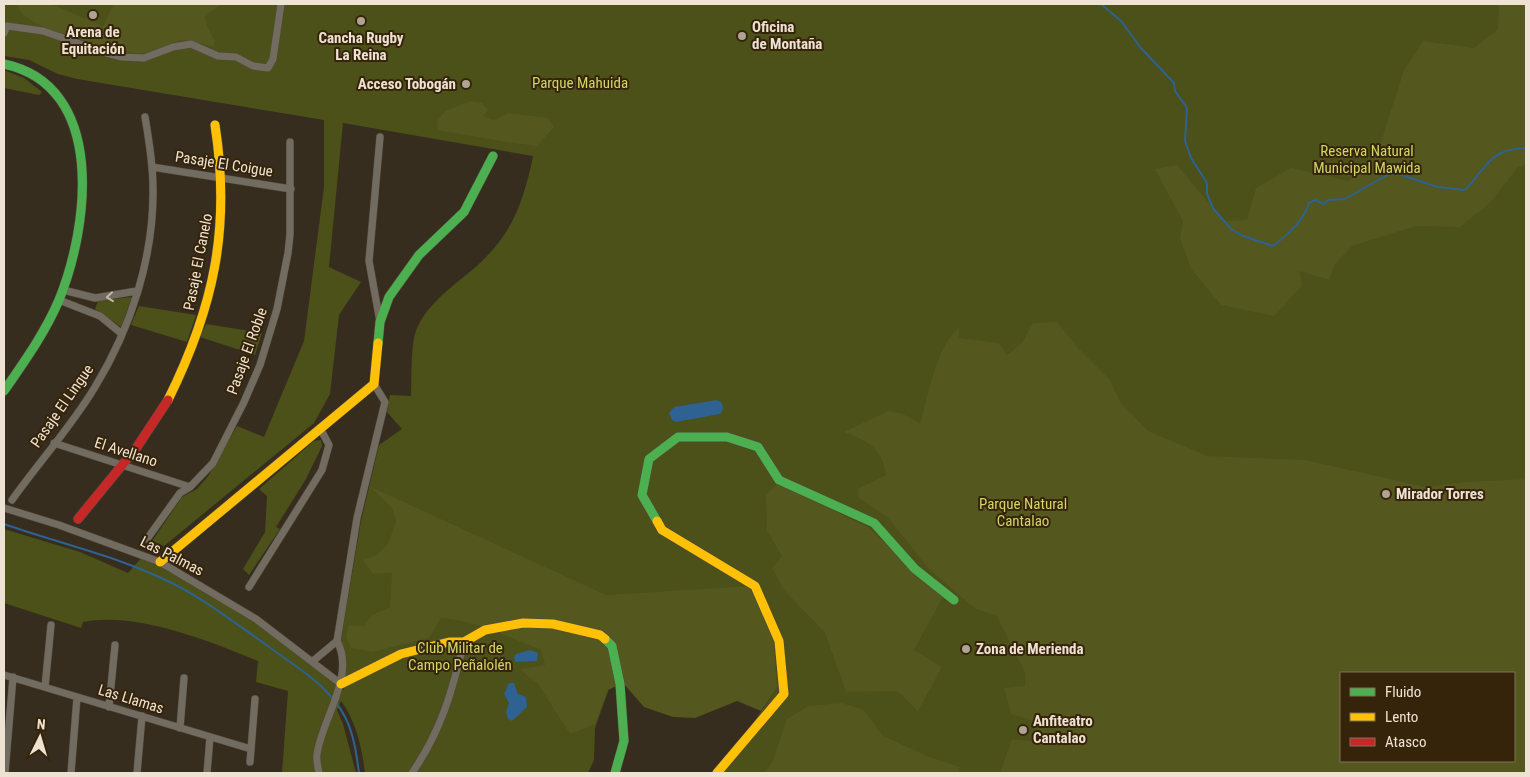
<svg xmlns="http://www.w3.org/2000/svg" width="1530" height="777" font-family="'Roboto Condensed',sans-serif">
	<style>
		.green { fill: #4c5019; fill-rule: evenodd }
		.forest { fill: #54571e; fill-rule: evenodd }
		.water { fill: #2d6292 }
		.lines { fill: none; stroke-linecap: round; stroke-linejoin: round }
		.stream { stroke: #2d6292; stroke-width: 2 }
		.street-casing { stroke: #534a3f; stroke-width: 8 }
		.fast-casing { stroke: #534a3f; stroke-width: 10 }
		.slow-casing { stroke: #534a3f; stroke-width: 10 }
		.jam-casing { stroke: #534a3f; stroke-width: 10 }
		.street { stroke: #726b60; stroke-width: 7 }
		.fast { stroke: #4caf50; stroke-width: 9 }
		.slow { stroke: #ffc107; stroke-width: 9 }
		.jam { stroke: #c62828; stroke-width: 9 }
		.oneway { stroke: #c3b8ab }
		.poi-dot { fill: #aea394; stroke: #36240a; stroke-width: 2 }
		.labels { text-anchor: middle; stroke-width: 4; stroke-linejoin: round; paint-order: stroke }
		.poi-label { font-size: 15px; font-weight: bold; fill: #eee2d3; stroke: #36240a; text-anchor: start }
		.park-label { font-size: 15px; fill: #cfd867; stroke: #36240a }
		.street-label { font-size: 15px; fill: #eee2d3; stroke: #36240a }
	</style>
	<rect width="100%" height="100%" fill="#362d1e"/>
	<path class="green" d="M 5,4 L 1526,4 L 1526,773 L 719,773 L 777,688 L 611,683 L 595,728 L 594,760 L 588,773 L 365,773 C 362,748 356,721 341,701 L 337,710 L 343,724 L 356,773 L 282,773 L 288,691 L 256,682 L 258,661 C 210,641 135,611 83,622 L 81,628 L 4,603 L 4,529 L 80,552 L 128,573 L 143,556 L 216,596 L 309,659 L 344,690 L 341,639 L 361,521 L 379,445 L 402,429 L 387,412 L 390,395 L 411,396 C 412,377 410,345 417,328 C 432,296 463,281 486,257 C 515,228 525,195 533,156 L 343,123 L 329,267 L 361,282 L 339,315 L 330,394 L 314,423 L 164,546 L 152,541 L 182,497 L 197,489 L 209,475 L 237,426 L 264,437 L 304,341 L 324,187 L 324,120 L 77,79 L 58,74 L 29,60 L 4,56 ZM 1341,673 L 1514,673 L 1514,761 L 1341,761 Z
		M 4,70 L 24,78 L 42,92 L 39,95 L 4,88 Z
		M 132,297 L 121,327 L 95,309 L 98,301 Z
		M 139,306 L 196,315 L 187,342 L 131,325 Z
		M 206,324 L 262,333 L 255,355 L 200,337 Z
		M 321,440 L 322,446 L 306,479 L 276,527 L 280,529 L 249,575 L 243,569 L 265,532 L 267,496 L 259,489 L 314,441 Z"/>
	<path class="forest" d="M 17,4 L 51,4 L 103,26 L 114,4 L 221,4 L 205,17 L 207,26 L 215,41 L 213,47 C 203,44 189,39 179,41 C 168,44 157,52 146,53 C 122,56 20,29 17,4 Z
		M 1499,4 L 1526,4 L 1526,165 L 1518,167 L 1489,204 L 1460,227 L 1416,226 L 1352,246 L 1335,264 L 1329,280 L 1300,271 L 1302,286 L 1274,316 L 1221,305 L 1191,269 L 1180,238 L 1183,221 L 1155,169 L 1177,165 L 1224,221 L 1247,220 L 1256,188 L 1291,168 L 1349,181 L 1377,154 L 1404,70 L 1423,41 L 1474,48 L 1498,29 Z
		M 471,101 L 482,103 L 488,110 L 483,116 L 494,120 L 508,113 L 548,118 L 554,127 L 537,146 L 506,142 L 438,130 L 437,121 L 445,111 Z
		M 1057,322 L 1078,348 L 1110,380 L 1121,403 L 1148,431 L 1208,456 L 1305,460 L 1426,487 L 1465,482 L 1526,479 L 1526,773 L 1000,773 L 1012,739 L 1035,742 L 1034,721 L 1011,714 L 1004,688 L 1025,686 L 1025,672 L 997,616 L 974,608 L 929,569 L 888,518 L 859,498 L 858,489 L 886,475 C 882,448 868,441 844,432 L 888,411 L 903,414 L 920,423 C 929,394 936,347 959,327 L 959,338 L 999,343 L 1007,355 L 1022,343 L 1033,323 ZM 1514,673 L 1514,761 L 1341,761 L 1341,673 Z
		M 778,483 L 869,528 L 943,597 L 914,650 L 942,667 L 918,711 L 897,691 L 846,692 L 825,633 L 783,589 L 772,568 L 782,556 L 767,531 L 766,495 Z
		M 369,486 L 606,595 L 751,586 L 774,643 L 777,688 L 761,711 L 737,701 L 695,718 L 673,717 L 644,707 L 623,683 L 608,690 L 595,724 L 570,734 L 538,684 L 519,669 L 545,665 L 541,650 C 508,637 477,621 441,618 L 429,638 L 372,652 L 351,648 L 346,636 L 349,625 L 364,626 L 372,615 L 390,607 L 392,573 L 373,574 L 363,560 L 377,555 L 388,544 L 396,521 L 392,508 Z
		M 842,703 L 864,710 L 883,736 L 927,756 L 960,767 L 959,773 L 765,773 L 773,761 L 787,719 L 808,706 Z"/>
	<path class="water" d="M 717,400 L 722,403 L 723,409 L 720,414 L 676,422 L 672,420 L 669,413 L 674,407 Z
		M 530,650 L 538,653 L 537,661 L 515,662 L 514,657 L 516,654 Z
		M 509,683 L 514,683 L 518,694 L 526,697 L 527,707 L 512,721 L 508,719 L 506,712 L 509,703 L 504,694 Z"/>
	<g class="lines">
		<path class="stream" d="M 1101,4 L 1122,22 L 1140,47 L 1174,83 L 1175,91 L 1187,108 L 1185,141 L 1191,158 L 1207,183 L 1207,194 L 1213,208 L 1231,229 L 1243,236 L 1273,246 C 1287,235 1304,221 1309,203 L 1315,200 L 1324,204 L 1328,200 L 1345,199 L 1387,175 L 1398,174 L 1438,187 L 1465,190 C 1487,168 1488,149 1526,148
			M 4,524 C 55,542 109,554 159,577 C 198,594 231,620 265,644 C 288,661 315,677 333,699
			M 336,703 C 352,722 356,749 359,773"/>
		<g class="street-casing">
			<path id="street" d="M 4,33 L 7,26 L 43,31 L 106,53 L 122,57 L 144,58 L 173,47 L 191,44 L 218,56 L 236,57 L 253,66 L 268,68 L 273,59 L 281,4
				M 152,167 L 291,189
				M 63,290 L 95,298 L 137,291
				M 59,300 L 100,316 L 122,334
				M 380,322 L 369,261 L 380,137
				M 54,443 L 190,487
				M 12,500 C 39,462 71,427 95,387 C 131,328 154,257 153,188 C 153,164 149,140 145,117
				M 4,508 L 59,525 L 160,562 L 256,619 L 341,684
				M 147,539 L 180,493 L 190,487 L 213,463 L 244,402 L 260,365 L 277,309 L 288,253 L 290,234 L 290,142
				M 249,587 L 322,470 L 329,445 L 320,428
				M 313,661 L 337,641 L 357,518 L 385,402 L 374,384
				M 4,675 L 251,749
				M 45,687 L 51,625
				M 109,707 L 115,645
				M 180,728 L 184,678
				M 250,762 L 255,699
				M 5,773 L 13,677
				M 71,773 L 77,697
				M 137,773 L 142,716
				M 207,773 L 210,737
				M 319,773 C 318,767 316,760 317,754 C 322,719 356,675 337,641
				M 412,773 C 441,731 452,692 464,642"/>
		</g>
		<g class="fast-casing">
			<path id="fast" d="M 4,64 C 107,86 89,226 59,300 C 45,333 24,362 4,391
				M 378,343 L 380,322 L 389,297 L 419,255 L 464,212 L 493,156
				M 657,521 L 642,495 L 649,459 L 678,437 L 727,437 L 758,447 L 779,480 L 874,523 L 915,569 L 954,600
				M 605,639 L 612,646 L 620,684 L 624,741 L 615,773"/>
		</g>
		<g class="slow-casing">
			<path id="slow" d="M 168,400 C 214,307 231,228 215,125
				M 657,521 L 662,530 L 755,586 L 779,641 L 784,694 L 717,773
				M 160,562 L 374,384 L 378,343
				M 341,684 L 401,654 L 449,642 L 464,642 L 485,630 L 523,623 L 553,624 L 600,635 L 605,639"/>
		</g>
		<g class="jam-casing">
			<path id="jam" d="M 78,519 L 137,447 L 168,400"/>
		</g>
		<use href="#street" class="street"/>
		<use href="#fast" class="fast"/>
		<use href="#slow" class="slow"/>
		<use href="#jam" class="jam"/>
	</g>
	<defs><path id="oneway-chevron" d="M-2-3.5L2.5 0L-2 3.5" fill="none" stroke-width="1.6" stroke-linecap="round" stroke-linejoin="round" transform="scale(1.25)"/></defs>
	<use class="oneway" href="#oneway-chevron" transform="translate(110 297) rotate(174)"/>
	<g class="poi-dot">
		<circle cx="93" cy="15" r="5"/>
		<circle cx="361" cy="21" r="5"/>
		<circle cx="742" cy="36" r="5"/>
		<circle cx="466" cy="84" r="5"/>
		<circle cx="1386" cy="494" r="5"/>
		<circle cx="966" cy="649" r="5"/>
		<circle cx="1023" cy="730" r="5"/>
	</g>
	<g class="labels">
		<g class="poi-label">
			<text x="752" y="32">Oficina<tspan x="752" dy="17">de Montaña</tspan></text>
			<text x="93" y="37" text-anchor="middle">Arena de<tspan x="93" dy="17">Equitación</tspan></text>
			<text x="361" y="43" text-anchor="middle">Cancha Rugby<tspan x="361" dy="17">La Reina</tspan></text>
			<text x="456" y="89" text-anchor="end">Acceso Tobogán</text>
			<text x="1396" y="499">Mirador Torres</text>
			<text x="976" y="654">Zona de Merienda</text>
			<text x="1033" y="726">Anfiteatro<tspan x="1033" dy="17">Cantalao</tspan></text>
		</g>
		<g class="park-label">
			<text x="580" y="88">Parque Mahuida</text>
			<text x="1367" y="156">Reserva Natural<tspan x="1367" dy="17">Municipal Mawida</tspan></text>
			<text x="1023" y="509">Parque Natural<tspan x="1023" dy="17">Cantalao</tspan></text>
			<text x="460" y="653">Club Militar de<tspan x="460" dy="17">Campo Peñalolén</tspan></text>
		</g>
		<g class="street-label">
			<text transform="translate(224 164) rotate(9)" y="5">Pasaje El Coigue</text>
			<text transform="translate(198 262) rotate(-79)" y="5">Pasaje El Canelo</text>
			<text transform="translate(247 351) rotate(-70)" y="5">Pasaje El Roble</text>
			<text transform="translate(62 406) rotate(-55)" y="5">Pasaje El Lingue</text>
			<text transform="translate(126 452) rotate(18)" y="5">El Avellano</text>
			<text transform="translate(172 556) rotate(27)" y="5">Las Palmas</text>
			<text transform="translate(131 699) rotate(17)" y="5">Las Llamas</text>
		</g>
	</g>
	<rect width="1530" height="777" fill="none" stroke="#eee2d3" stroke-width="10"/>
	<rect x="1340" y="672" width="175" height="90" fill="#36240a" stroke="#80705a"/>
	<rect x="1350" y="688" width="25" height="8" fill="#4caf50" stroke="#80705a"/>
	<text x="1385" y="697" font-size="15" fill="#eee2d3">Fluido</text>
	<rect x="1350" y="713" width="25" height="8" fill="#ffc107" stroke="#80705a"/>
	<text x="1385" y="722" font-size="15" fill="#eee2d3">Lento</text>
	<rect x="1350" y="738" width="25" height="8" fill="#c62828" stroke="#80705a"/>
	<text x="1385" y="747" font-size="15" fill="#eee2d3">Atasco</text>
	<g transform="translate(40 737) rotate(5)" stroke="#36240a" stroke-width="4" paint-order="stroke">
	<path d="M0-4L9 19L0 12L-9 19Z" fill="#eee2d3"/>
	<text y="-8" font-size="14" font-weight="bold" text-anchor="middle" fill="#eee2d3">N</text>
	</g>
</svg>
